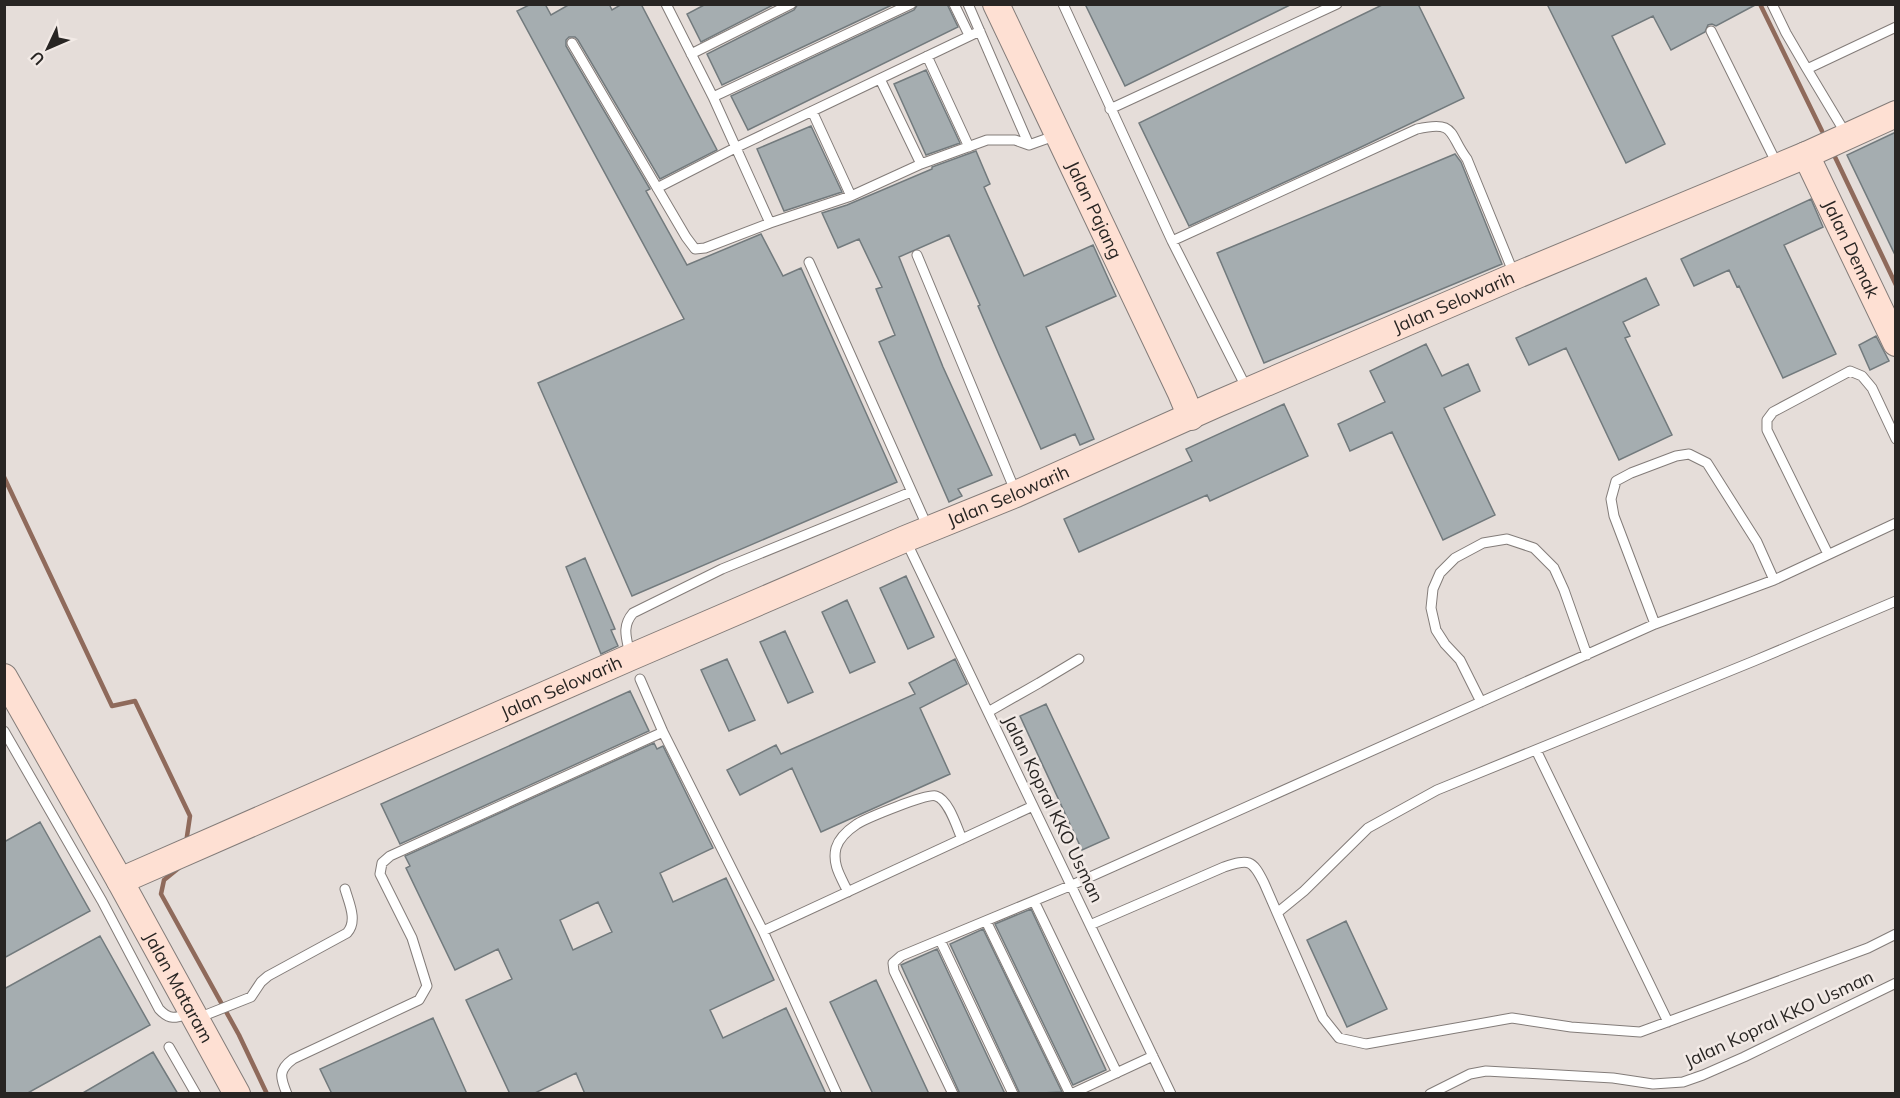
<svg xmlns="http://www.w3.org/2000/svg" width="1900" height="1098" font-family="Mulish,sans-serif">
	<style>
		.lines { fill: none; stroke-linecap: round; stroke-linejoin: round }
		.stream { stroke: #8f6a5b; stroke-width: 4.5 }
		.building { fill: #a5adb0; stroke: #727a7d; stroke-width: 1.5; fill-rule: evenodd }
		.lane-casing { stroke: #837c79; stroke-width: 11 }
		.secondary-casing { stroke: #837c79; stroke-width: 28 }
		.lane { stroke: #fff; stroke-width: 9 }
		.secondary { stroke: #fee0d3; stroke-width: 26 }
		.labels { text-anchor: middle; stroke-width: 5; stroke-linejoin: round; paint-order: stroke }
		.street-label { font-size: 18px; fill: #282523; stroke: #f2eae6 }
	</style>
	<rect width="100%" height="100%" fill="#e5ddd9"/>
	<g class="lines">
		<path class="stream" d="M 1760,4 L 1822,131
			M 1835,157 L 1896,285
			M 4,477 L 112,706 L 135,701 L 190,816 L 186,843
			M 180,867 L 164,880 L 161,894 L 239,1035 L 267,1094"/>
	</g>
	<path class="building" d="M 531,4 L 545,4 L 551,15 L 570,4 L 609,4 L 612,10 L 622,4 L 641,4 L 717,150 L 660,179 L 578,40 L 575,37 L 569,37 L 566,40 L 566,46 L 650,189 L 646,191 L 687,265 L 761,234 L 783,276 L 801,268 L 897,482 L 632,596 L 538,383 L 684,319 L 517,11 Z
		M 706,4 L 775,4 L 701,42 L 687,14 Z
		M 798,4 L 894,4 L 722,85 L 707,54 L 794,10 Z
		M 918,4 L 947,4 L 958,27 L 748,130 L 731,96 L 914,10 Z
		M 1085,4 L 1292,4 L 1125,86 Z
		M 1384,4 L 1418,4 L 1464,98 L 1357,149 L 1189,226 L 1139,123 Z
		M 1547,4 L 1757,4 L 1716,26 L 1712,24 L 1708,25 L 1705,32 L 1671,50 L 1653,16 L 1612,36 L 1665,144 L 1626,163 Z
		M 926,70 L 960,143 L 926,155 L 894,84 Z
		M 811,126 L 842,192 L 784,211 L 757,149 Z
		M 1896,132 L 1896,257 L 1847,155 Z
		M 976,151 L 990,184 L 984,187 L 1024,276 L 1093,245 L 1116,296 L 1046,327 L 1094,439 L 1080,445 L 1075,434 L 1041,449 L 1000,357 L 978,306 L 980,305 L 949,235 L 899,257 L 943,367 L 992,475 L 958,489 L 962,496 L 949,502 L 879,342 L 895,335 L 876,289 L 882,287 L 859,239 L 838,248 L 822,213 L 847,205 L 932,169 L 932,167 Z
		M 1455,154 L 1461,162 L 1502,264 L 1264,363 L 1217,253 Z
		M 1811,199 L 1823,227 L 1784,245 L 1836,354 L 1783,378 L 1739,286 L 1737,287 L 1729,270 L 1694,286 L 1681,259 Z
		M 1646,278 L 1659,305 L 1623,322 L 1630,336 L 1625,338 L 1672,435 L 1619,460 L 1566,348 L 1529,365 L 1516,338 Z
		M 1876,336 L 1889,361 L 1870,370 L 1859,345 Z
		M 1426,344 L 1442,376 L 1468,364 L 1480,391 L 1444,408 L 1495,515 L 1443,540 L 1392,432 L 1350,451 L 1338,424 L 1385,402 L 1370,371 Z
		M 1284,404 L 1308,456 L 1210,501 L 1207,495 L 1079,552 L 1064,519 L 1192,461 L 1186,449 Z
		M 585,558 L 615,629 L 611,630 L 618,646 L 601,654 L 566,567 Z
		M 906,576 L 934,637 L 908,649 L 880,588 Z
		M 847,600 L 875,662 L 850,673 L 822,612 Z
		M 785,631 L 813,692 L 788,703 L 760,642 Z
		M 727,659 L 755,720 L 729,731 L 701,670 Z
		M 955,659 L 967,684 L 920,708 L 950,774 L 821,832 L 792,768 L 740,795 L 727,770 L 776,745 L 781,754 L 915,694 L 909,683 Z
		M 630,691 L 649,731 L 400,844 L 381,804 Z
		M 1046,704 L 1109,838 L 1082,850 L 1020,716 Z
		M 654,743 L 657,749 L 663,746 L 713,848 L 660,873 L 673,902 L 726,878 L 774,980 L 710,1010 L 723,1038 L 786,1008 L 826,1094 L 585,1094 L 576,1073 L 533,1094 L 510,1094 L 466,1000 L 512,979 L 498,949 L 455,970 L 406,868 L 410,866 L 405,856 ZM 598,902 L 612,932 L 573,950 L 560,920 Z
		M 40,822 L 90,911 L 4,958 L 4,842 Z
		M 1031,909 L 1106,1070 L 1073,1085 L 995,924 Z
		M 1346,921 L 1387,1009 L 1347,1027 L 1307,940 Z
		M 983,929 L 1062,1092 L 1020,1094 L 950,944 Z
		M 100,936 L 150,1025 L 26,1094 L 4,1094 L 4,989 Z
		M 937,949 L 1005,1094 L 960,1094 L 901,965 Z
		M 876,980 L 929,1094 L 873,1094 L 830,1002 Z
		M 433,1018 L 467,1094 L 332,1094 L 320,1069 Z
		M 153,1052 L 178,1094 L 81,1094 Z"/>
	<g class="lines">
		<g class="lane-casing">
			<path id="lane" d="M 666,4 L 713,97 L 770,223
				M 954,4 L 969,35
				M 968,4 L 1029,145
				M 1063,4 L 1172,241 L 1247,389
				M 1772,4 L 1786,33 L 1807,69 L 1896,27
				M 1711,31 L 1777,164
				M 572,43 L 686,237 L 695,249 L 705,248 L 770,223 L 851,196 L 921,164 L 987,140 L 1015,140 L 1029,145 L 1057,135
				M 691,54 L 791,4
				M 927,56 L 969,147
				M 1807,69 L 1846,134
				M 880,79 L 921,164
				M 713,97 L 911,4
				M 1110,109 L 1337,4
				M 812,111 L 851,196
				M 657,188 L 735,148 L 980,31
				M 1172,241 L 1417,129 C 1457,120 1448,134 1467,159 L 1514,274
				M 917,255 L 1016,493
				M 809,262 L 928,528
				M 906,541 L 1171,1094
				M 1828,554 L 1767,430 L 1767,420 L 1773,412 L 1850,371 L 1862,376 L 1872,388 L 1896,439
				M 1655,624 L 1614,516 L 1611,499 L 1616,481 L 1631,473 L 1676,456 L 1689,454 L 1707,463 L 1757,542 L 1774,580
				M 630,655 C 627,639 621,627 633,613 L 722,569 L 911,492
				M 640,679 L 663,732 L 763,931 L 837,1094
				M 1481,702 L 1460,660 L 1445,644 L 1436,630 L 1431,608 L 1433,589 L 1440,573 L 1455,558 L 1483,543 L 1507,539 L 1534,548 L 1554,568 L 1564,590 L 1587,655
				M 988,712 L 1039,683 L 1079,659
				M 4,731 L 102,901 L 159,1009 C 170,1021 176,1018 190,1013
				M 1536,750 L 1668,1022
				M 848,892 C 841,877 832,865 836,848 C 839,838 848,830 857,824 C 867,818 927,793 936,796 C 949,800 957,828 962,839
				M 1034,901 L 1117,1073
				M 1277,913 L 1304,891 L 1368,828 L 1437,790 L 1754,661 L 1896,601
				M 986,921 L 1070,1094
				M 1090,925 L 1224,867 C 1249,859 1252,859 1264,883 L 1323,1018 L 1339,1038 L 1366,1044 L 1512,1018 L 1571,1027 L 1640,1032 L 1868,948 L 1896,934
				M 763,931 L 1033,806
				M 940,940 L 1013,1094
				M 198,1018 L 251,997 L 261,982 L 268,976 L 347,933 C 358,921 349,903 345,889
				M 169,1047 L 196,1094
				M 287,1094 C 280,1077 278,1070 293,1059 L 419,1000 L 427,986 L 412,938 L 380,874 L 382,863 L 390,856 L 663,732
				M 953,1094 L 894,971 L 893,963 L 901,956 L 1072,885 L 1655,624 L 1774,580 L 1896,523
				M 1071,1094 L 1153,1056
				M 1430,1094 L 1470,1074 L 1486,1071 L 1613,1078 L 1653,1084 L 1683,1082 L 1703,1075 L 1744,1057 L 1896,983"/>
		</g>
		<g class="secondary-casing">
			<g id="secondary">
				<path id="s1" d="M 996,4 L 1181,393 L 1191,417"/>
				<path id="s2" d="M 1806,155 L 1896,343"/>
				<path id="s3" d="M 4,677 L 120,881 L 237,1094"/>
				<path id="s4" d="M 120,881 L 631,657 L 905,539 L 1016,494 L 1217,404 L 1515,276 L 1806,155 L 1896,114"/>
			</g>
		</g>
		<use href="#lane" class="lane"/>
		<use href="#secondary" class="secondary"/>
	</g>
	<g class="labels">
		<g class="street-label">
			<text dy="6" stroke="none"><textPath href="#s1" startOffset="228">Jalan Pajang</textPath></text>
			<text dy="6" stroke="none"><textPath href="#s2" startOffset="104">Jalan Demak</textPath></text>
			<text dy="6" stroke="none"><textPath href="#s4" startOffset="1454">Jalan Selowarih</textPath></text>
			<text dy="6" stroke="none"><textPath href="#s4" startOffset="968">Jalan Selowarih</textPath></text>
			<text dy="6" stroke="none"><textPath href="#s4" startOffset="482">Jalan Selowarih</textPath></text>
			<text transform="translate(1053 809) rotate(64)" y="6">Jalan Kopral KKO Usman</text>
			<text dy="6" stroke="none"><textPath href="#s3" startOffset="356">Jalan Mataram</textPath></text>
			<text transform="translate(1779 1019) rotate(-25)" y="6">Jalan Kopral KKO Usman</text>
		</g>
	</g>
	<rect width="1900" height="1098" fill="none" stroke="#282523" stroke-width="12"/>
	<g transform="translate(48 48) rotate(226)" stroke="#f2eae6" stroke-width="4.5" paint-order="stroke">
	<path d="M0-4.5L10 22L0 15L-10 22Z" fill="#282523"/>
	<text y="-9" font-size="16" font-weight="bold" text-anchor="middle" fill="#282523">U</text>
	</g>
</svg>
